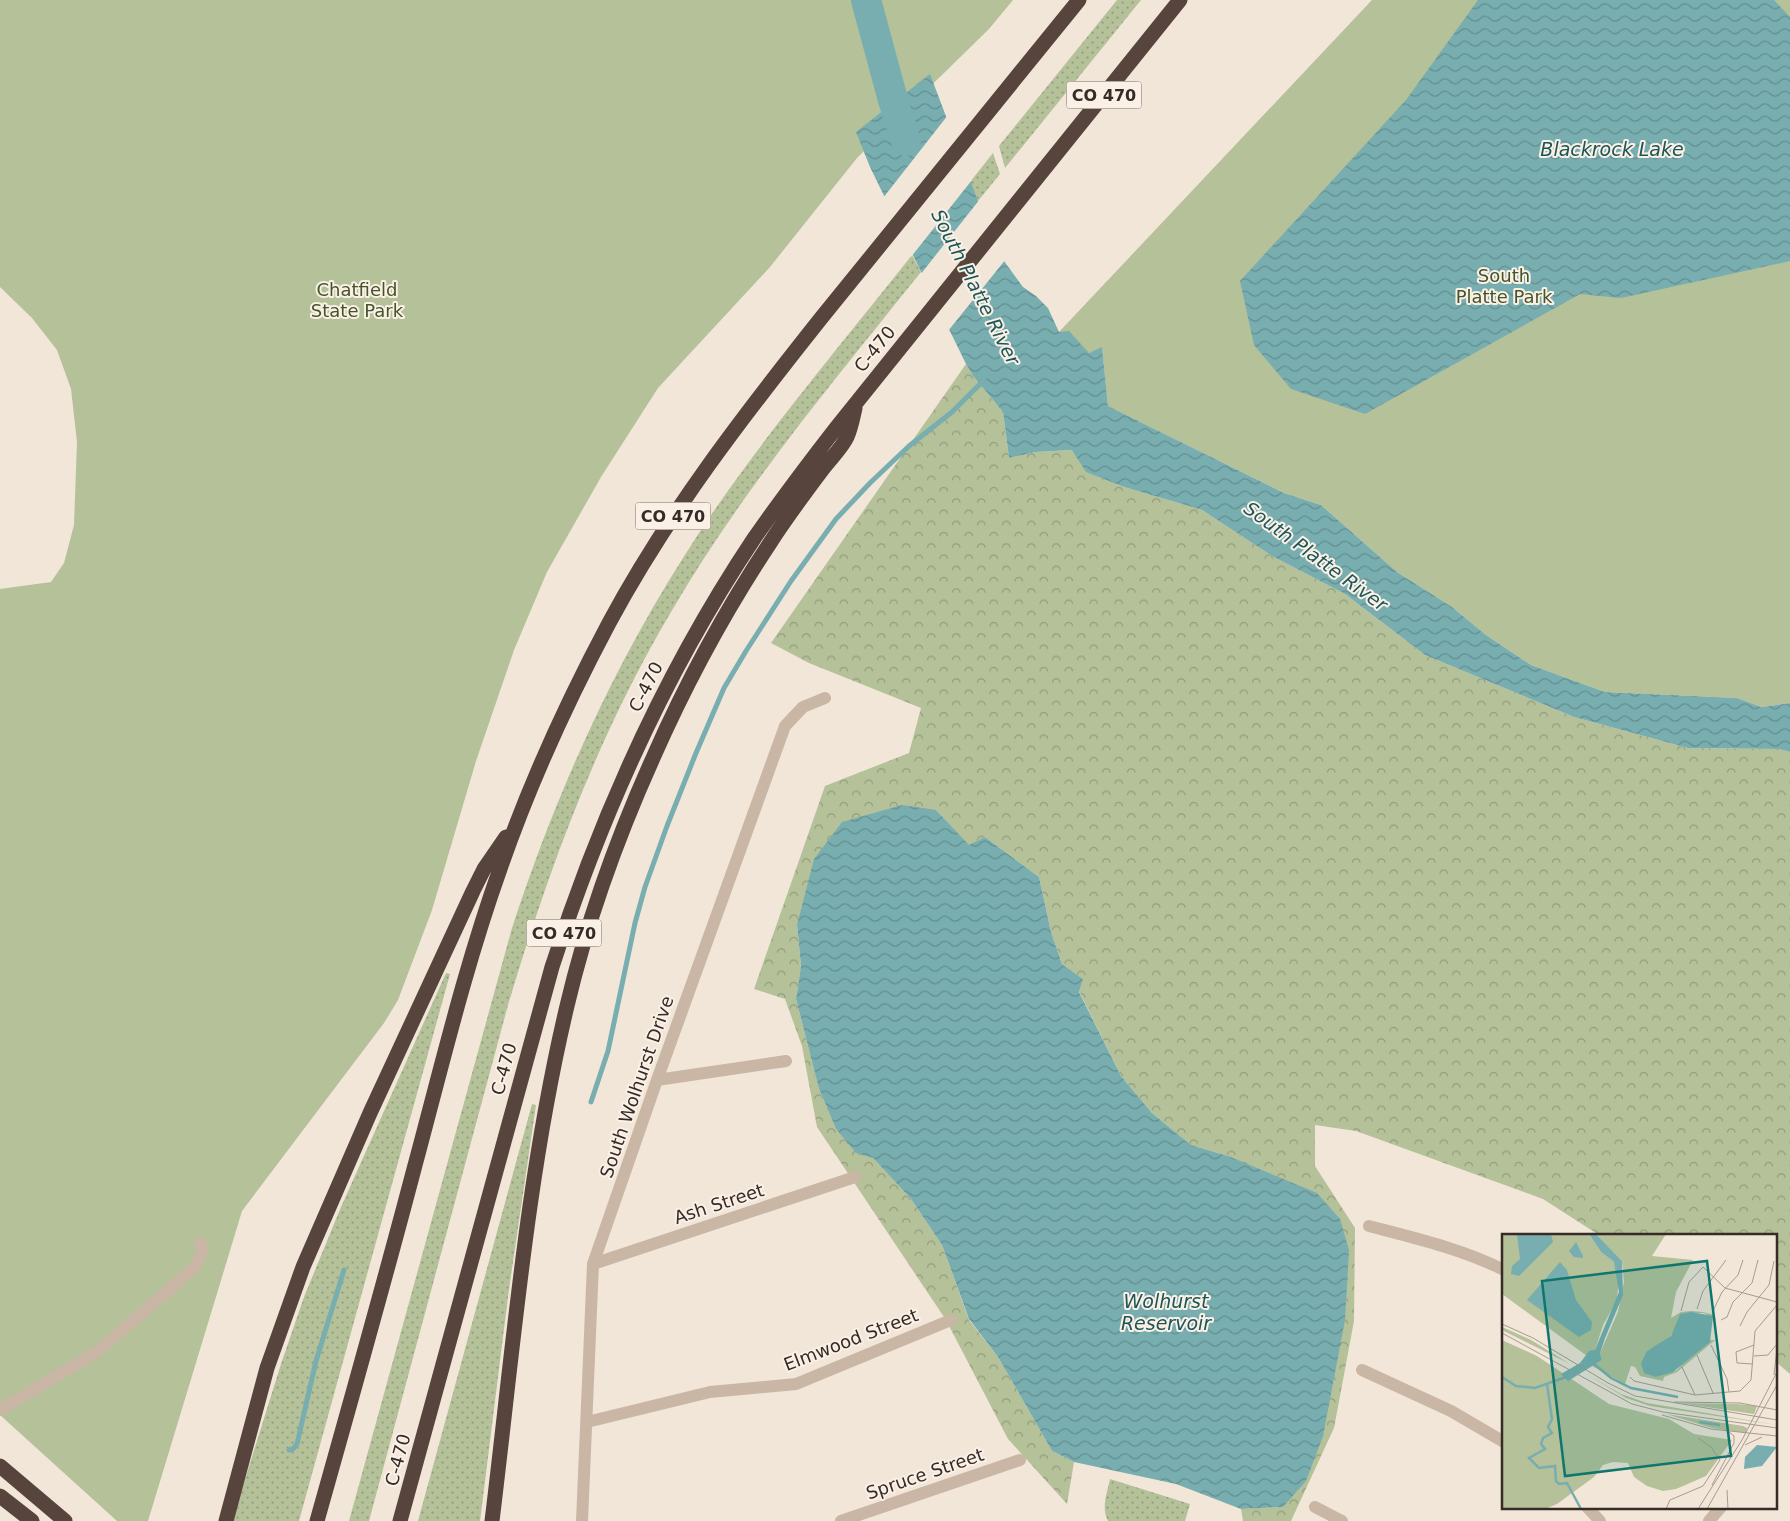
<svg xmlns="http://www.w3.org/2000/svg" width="1790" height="1521" font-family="'DejaVu Sans',sans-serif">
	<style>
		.grass { fill: url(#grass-dots) }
		.forest { fill: url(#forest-crowns) }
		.park { fill: #b4c199 }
		.water { fill: url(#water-waves) }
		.pier { fill: #f2e6d9 }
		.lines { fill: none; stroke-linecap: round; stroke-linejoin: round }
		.stream { stroke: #78aeb0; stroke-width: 5 }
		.river { stroke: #78aeb0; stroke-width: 30 }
		.minor { stroke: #cab6a5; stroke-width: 12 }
		.highway { stroke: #57453d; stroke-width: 15 }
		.labels { text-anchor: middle; stroke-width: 4; stroke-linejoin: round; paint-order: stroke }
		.shield { fill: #faf0e6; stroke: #716660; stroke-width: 1 }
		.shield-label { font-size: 16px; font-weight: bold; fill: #362b27 }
		.park-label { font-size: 18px; fill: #45552a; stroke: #faf0e6 }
		.street-label { font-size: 18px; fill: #362b27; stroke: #faf0e6 }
		.water-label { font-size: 19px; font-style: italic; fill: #1b5558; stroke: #faf0e6 }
		.inset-river { fill: none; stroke: #78aeb0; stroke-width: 2.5 }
		.inset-road { fill: none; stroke: #a79b92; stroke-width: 1 }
		.view { fill: #0f766e; fill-opacity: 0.15; stroke: #0f766e; stroke-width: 2.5 }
		.inset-edge { fill: none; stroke: #362b27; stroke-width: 2.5 }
	</style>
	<defs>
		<pattern id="grass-dots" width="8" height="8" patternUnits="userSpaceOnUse" patternTransform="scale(1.25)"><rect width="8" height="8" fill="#b4c199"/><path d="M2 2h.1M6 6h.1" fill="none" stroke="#939d7d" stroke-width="1.8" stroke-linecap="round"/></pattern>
		<pattern id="forest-crowns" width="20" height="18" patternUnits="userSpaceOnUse" patternTransform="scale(1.25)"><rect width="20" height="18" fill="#b4c199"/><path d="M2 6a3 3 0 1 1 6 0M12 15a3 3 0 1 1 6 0" fill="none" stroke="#939d7d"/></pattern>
		<pattern id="water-waves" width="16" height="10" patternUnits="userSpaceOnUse" patternTransform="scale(1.25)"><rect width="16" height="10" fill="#78aeb0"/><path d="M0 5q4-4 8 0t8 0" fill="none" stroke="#638e8f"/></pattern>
	</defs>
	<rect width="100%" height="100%" fill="#f2e6d9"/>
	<path class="grass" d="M 1117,0 L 1141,0 L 1005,168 L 999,146 Z
		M 993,153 L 1000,174 L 978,201 L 970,182 Z
		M 912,255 L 921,272 C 833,382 742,490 671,612 C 598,735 549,868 508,1005 L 369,1521 L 349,1521 L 512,928 C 554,799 610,673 683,558 C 750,451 834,354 912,255 Z
		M 446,973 L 450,974 L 299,1521 L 232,1521 L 281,1364 L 304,1297 L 341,1207 Z
		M 532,1104 L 536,1105 L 509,1289 L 480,1521 L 418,1521 Z
		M 1110,1479 L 1190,1504 L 1185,1521 L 1108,1521 C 1101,1507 1107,1494 1110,1479 Z"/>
	<path class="forest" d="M 966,364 L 973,376 L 1003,412 L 1009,458 L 1036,452 L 1073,450 L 1087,472 L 1124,487 L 1202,510 L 1272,556 L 1345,594 L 1425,655 L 1574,717 L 1688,748 L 1779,749 L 1790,752 L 1790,1374 L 1776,1362 L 1776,1235 L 1599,1235 L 1543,1199 L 1356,1131 L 1315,1125 L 1315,1166 L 1355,1228 L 1354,1321 L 1334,1428 L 1291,1521 L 1243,1521 L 1241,1509 L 1283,1507 L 1228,1156 L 1191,1145 L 1152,1113 L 1121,1076 L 1079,991 L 1083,979 L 1062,964 L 1051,932 L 1039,877 L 985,837 L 969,846 L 936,810 L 797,925 L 801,966 L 796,999 L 819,1089 L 836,1129 L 856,1152 L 873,1158 L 911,1199 L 942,1245 L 969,1320 L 998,1357 L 1052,1451 L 1074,1462 L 1067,1504 L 1008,1439 L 946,1320 L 817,1127 L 802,1046 L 785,999 L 754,989 L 825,786 L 909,753 L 921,708 L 809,663 L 771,643 Z"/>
	<path class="park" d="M 0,0 L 1013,0 L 989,29 L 857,158 L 770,267 L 658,388 L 601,477 L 547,572 L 514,650 L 476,761 L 432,910 L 398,1000 L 384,1023 L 242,1211 L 148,1521 L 117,1521 L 0,1415 L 0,589 L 51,582 L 64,563 L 74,525 L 77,442 L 71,389 L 57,350 L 32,318 L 0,287 Z
		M 1372,0 L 1790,0 L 1790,703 L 1761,707 L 1737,698 L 1605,692 L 1531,665 L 1486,635 L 1452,607 L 1397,572 L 1321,505 L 1284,493 L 1108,406 L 1102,348 L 1089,353 L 1059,332 Z"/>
	<path class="water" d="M 1478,0 L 1774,0 L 1790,17 L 1790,261 L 1621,298 L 1580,294 L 1365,414 L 1291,389 L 1254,345 L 1240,281 L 1406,100 Z
		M 930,74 L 978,201 L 1004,261 L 1023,287 L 1036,296 L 1048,308 L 1059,332 L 1069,331 L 1089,353 L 1102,347 L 1108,406 L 1284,493 L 1321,505 L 1397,572 L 1452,607 L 1486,635 L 1531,665 L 1605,692 L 1737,698 L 1761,707 L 1790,703 L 1790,752 L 1779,749 L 1688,748 L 1574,717 L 1425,655 L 1345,594 L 1272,556 L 1202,510 L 1124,487 L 1086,472 L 1072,450 L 1036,452 L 1009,458 L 1003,412 L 973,376 L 966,364 L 870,167 L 856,132 Z
		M 902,805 L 936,810 L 969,845 L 985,837 L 1039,877 L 1051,932 L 1062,964 L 1083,979 L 1079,992 L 1121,1076 L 1152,1113 L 1191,1145 L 1228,1156 L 1317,1193 L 1340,1219 L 1349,1250 L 1345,1320 L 1323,1436 L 1306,1481 L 1283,1507 L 1241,1509 L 1176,1484 L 1074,1462 L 1052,1451 L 998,1357 L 969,1319 L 942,1245 L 911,1199 L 873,1158 L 856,1153 L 836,1129 L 819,1089 L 796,999 L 801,966 L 797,925 L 814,859 L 842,822 Z"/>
	<path class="pier" d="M 948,115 L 972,180 L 911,257 L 883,198 Z
		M 980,199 L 1006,259 L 948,331 L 920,275 Z"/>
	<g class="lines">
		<path class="stream" d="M 591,1102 L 608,1051 L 635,923 L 645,887 L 667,826 L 696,753 L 724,688 L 746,651 L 791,581 L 836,519 L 870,483 L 909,446 L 952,412 L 984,380
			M 289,1450 L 293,1449 L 297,1444 L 316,1361 L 344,1270"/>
		<path class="river" d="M 866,0 L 893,100 L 906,141"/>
		<path class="minor" d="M 657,1080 L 786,1061
			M 1369,1226 C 1415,1238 1462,1249 1504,1270
			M 593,1264 L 855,1177
			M 1362,1370 L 1451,1411 L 1504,1442
			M 0,1410 L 98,1351 L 194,1268 L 203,1251 L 200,1243
			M 587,1422 L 710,1392 L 796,1384 L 951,1320
			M 1315,1507 L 1342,1521
			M 1587,1507 L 1600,1521
			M 582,1521 L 593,1264 L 657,1080 L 785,726 L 803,707 L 825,698
			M 841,1521 L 1020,1460
			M 1709,1521 L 1721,1507"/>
		<path class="highway" d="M 0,1466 L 65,1521
			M 0,1496 L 32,1521
			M 226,1521 L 267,1368 L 303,1267 L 370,1113 L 473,891 L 484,869 L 506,837
			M 317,1521 C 350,1404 383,1287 414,1169 C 441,1069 465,967 500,869 C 529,785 567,702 609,623 C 668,513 744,415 822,317 C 907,211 994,106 1079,0
			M 400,1521 L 552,967 C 601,815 666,670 755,537 C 781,500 808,464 836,428 L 1180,0
			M 492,1521 C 513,1350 527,1174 567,1006 C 587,921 617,838 653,758 C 686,683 725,611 770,543 C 786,518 804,494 822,470 C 830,459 842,448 847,437 C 851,428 853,417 855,408"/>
	</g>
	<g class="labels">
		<g class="shield">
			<rect x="1066.5" y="81.5" width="75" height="27" rx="4"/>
			<rect x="635.5" y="502.5" width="75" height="27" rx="4"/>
			<rect x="526.5" y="919.5" width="75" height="27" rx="4"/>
		</g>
		<g class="shield-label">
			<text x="1104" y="101">CO 470</text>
			<text x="673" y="522">CO 470</text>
			<text x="564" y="939">CO 470</text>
		</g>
		<g class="park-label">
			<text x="1504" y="282">South<tspan x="1504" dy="21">Platte Park</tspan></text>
			<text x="357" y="296">Chatfield<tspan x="357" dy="21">State Park</tspan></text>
		</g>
		<g class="street-label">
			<text transform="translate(875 349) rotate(-51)" y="6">C-470</text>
			<text transform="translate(646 687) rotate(-63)" y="6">C-470</text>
			<text transform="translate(504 1069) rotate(-75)" y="6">C-470</text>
			<text transform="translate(637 1087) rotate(-71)" y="6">South Wolhurst Drive</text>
			<text transform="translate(719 1204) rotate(-18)" y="6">Ash Street</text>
			<text transform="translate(851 1340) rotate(-21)" y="6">Elmwood Street</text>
			<text transform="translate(398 1460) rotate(-75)" y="6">C-470</text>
			<text transform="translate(925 1474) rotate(-19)" y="6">Spruce Street</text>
		</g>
		<g class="water-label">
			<text x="1612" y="156">Blackrock Lake</text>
			<text transform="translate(976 287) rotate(63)" y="7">South Platte River</text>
			<text transform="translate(1316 556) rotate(36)" y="7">South Platte River</text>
			<text x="1166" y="1308">Wolhurst<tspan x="1166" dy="22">Reservoir</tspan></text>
		</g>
	</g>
	<g transform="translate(1502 1234)">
		<rect width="275" height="275" fill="#f2e6d9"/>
		<path d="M 0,93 L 29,106 L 68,130 L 0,96 ZM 81,138 L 119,160 L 145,169 L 275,191 L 148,172 L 124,164 ZM 177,169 L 235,170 L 255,172 L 252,180 ZM 164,180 L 241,192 L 245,194 L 244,199 L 210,194 Z" fill="#b4c199"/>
		<path d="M 94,0 L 164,0 L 150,22 L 191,26 L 174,58 L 169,84 L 179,78 L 189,77 L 201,78 L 212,81 L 214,86 L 202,79 L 182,79 L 166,106 L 145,117 L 154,143 L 175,136 L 187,123 L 208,106 L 213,106 L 175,138 L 162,143 L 161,147 L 138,142 L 133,133 L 129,132 L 123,150 L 90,132 L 100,126 L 98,119 L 116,78 L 122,48 L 120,27 Z" fill="#b4c199"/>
		<path d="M 0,0 L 87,0 L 99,18 L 112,28 L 117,41 L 115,66 L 101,91 L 93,116 L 85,122 L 0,60 ZM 0,106 L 35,122 L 107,170 L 167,185 L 192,200 L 230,206 L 204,242 L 174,255 L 161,257 L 145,252 L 132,243 L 126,229 L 111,228 L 101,231 L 92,243 L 55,270 L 43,275 L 0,275 Z" fill="#b4c199"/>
		<path d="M 15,0 L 49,0 L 51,8 L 17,42 L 9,40 L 10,32 L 18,25 ZM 87,0 L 94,0 L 120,27 L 121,61 L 103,104 L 98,119 L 100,126 L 66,147 L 59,140 L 78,129 L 87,117 L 93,116 L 117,58 L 112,28 L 99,18 ZM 74,8 L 81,22 L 81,24 L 72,23 L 67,17 ZM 58,28 L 65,36 L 74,66 L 90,88 L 89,96 L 77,103 L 25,66 ZM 189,78 L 211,82 L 208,108 L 171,138 L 154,143 L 142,139 L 139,129 L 145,117 L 169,102 L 178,80 ZM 255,211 L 275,213 L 260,232 L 242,235 L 243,223 Z" fill="#78aeb0"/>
		<path class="inset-river" d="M 92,130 L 109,144 L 129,154 L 176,163M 0,143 L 14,152 L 33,154 L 64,143M 45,150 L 50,185 L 46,193 L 50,199 L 41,204 L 39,210 L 43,215 L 27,224 L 37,234 L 53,232 L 54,247 L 57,250 L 65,249 L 79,275M 197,188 L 218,191"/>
		<path class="inset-road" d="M 195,75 L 201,57 L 224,26M 179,77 L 187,48 L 201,33 L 223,54 L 275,68M 210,79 L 220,58 L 236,41 L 241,26M 219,86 L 225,83 L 231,68 L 250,49 L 256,26M 0,90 L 31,104 L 106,149 L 133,162 L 275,186M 238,92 L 245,78 L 267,51 L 272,27M 0,99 L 130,170 L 161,178 L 275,194M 209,111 L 225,145 L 227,158M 195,121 L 211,159M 252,122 L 266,121 L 275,110M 251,130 L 235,129 L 234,118 L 252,111M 180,133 L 193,161M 272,141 L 275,115M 128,143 L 132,147 L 193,161 L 238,157 L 249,146 L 253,97 L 275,71M 172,168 L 238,169 L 275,176M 160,181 L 209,195 L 275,202M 243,211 L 260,203M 210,251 L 232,209 L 232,202 L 227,198M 225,256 L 226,275M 164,275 L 168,266 L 201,252 L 218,226 L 209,213 L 196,204M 196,275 L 240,206 L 275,138M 205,275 L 275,151"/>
		<path class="view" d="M 205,27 L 229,222 L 63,242 L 40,47 Z"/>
		<rect width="275" height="275" class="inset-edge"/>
	</g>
</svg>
